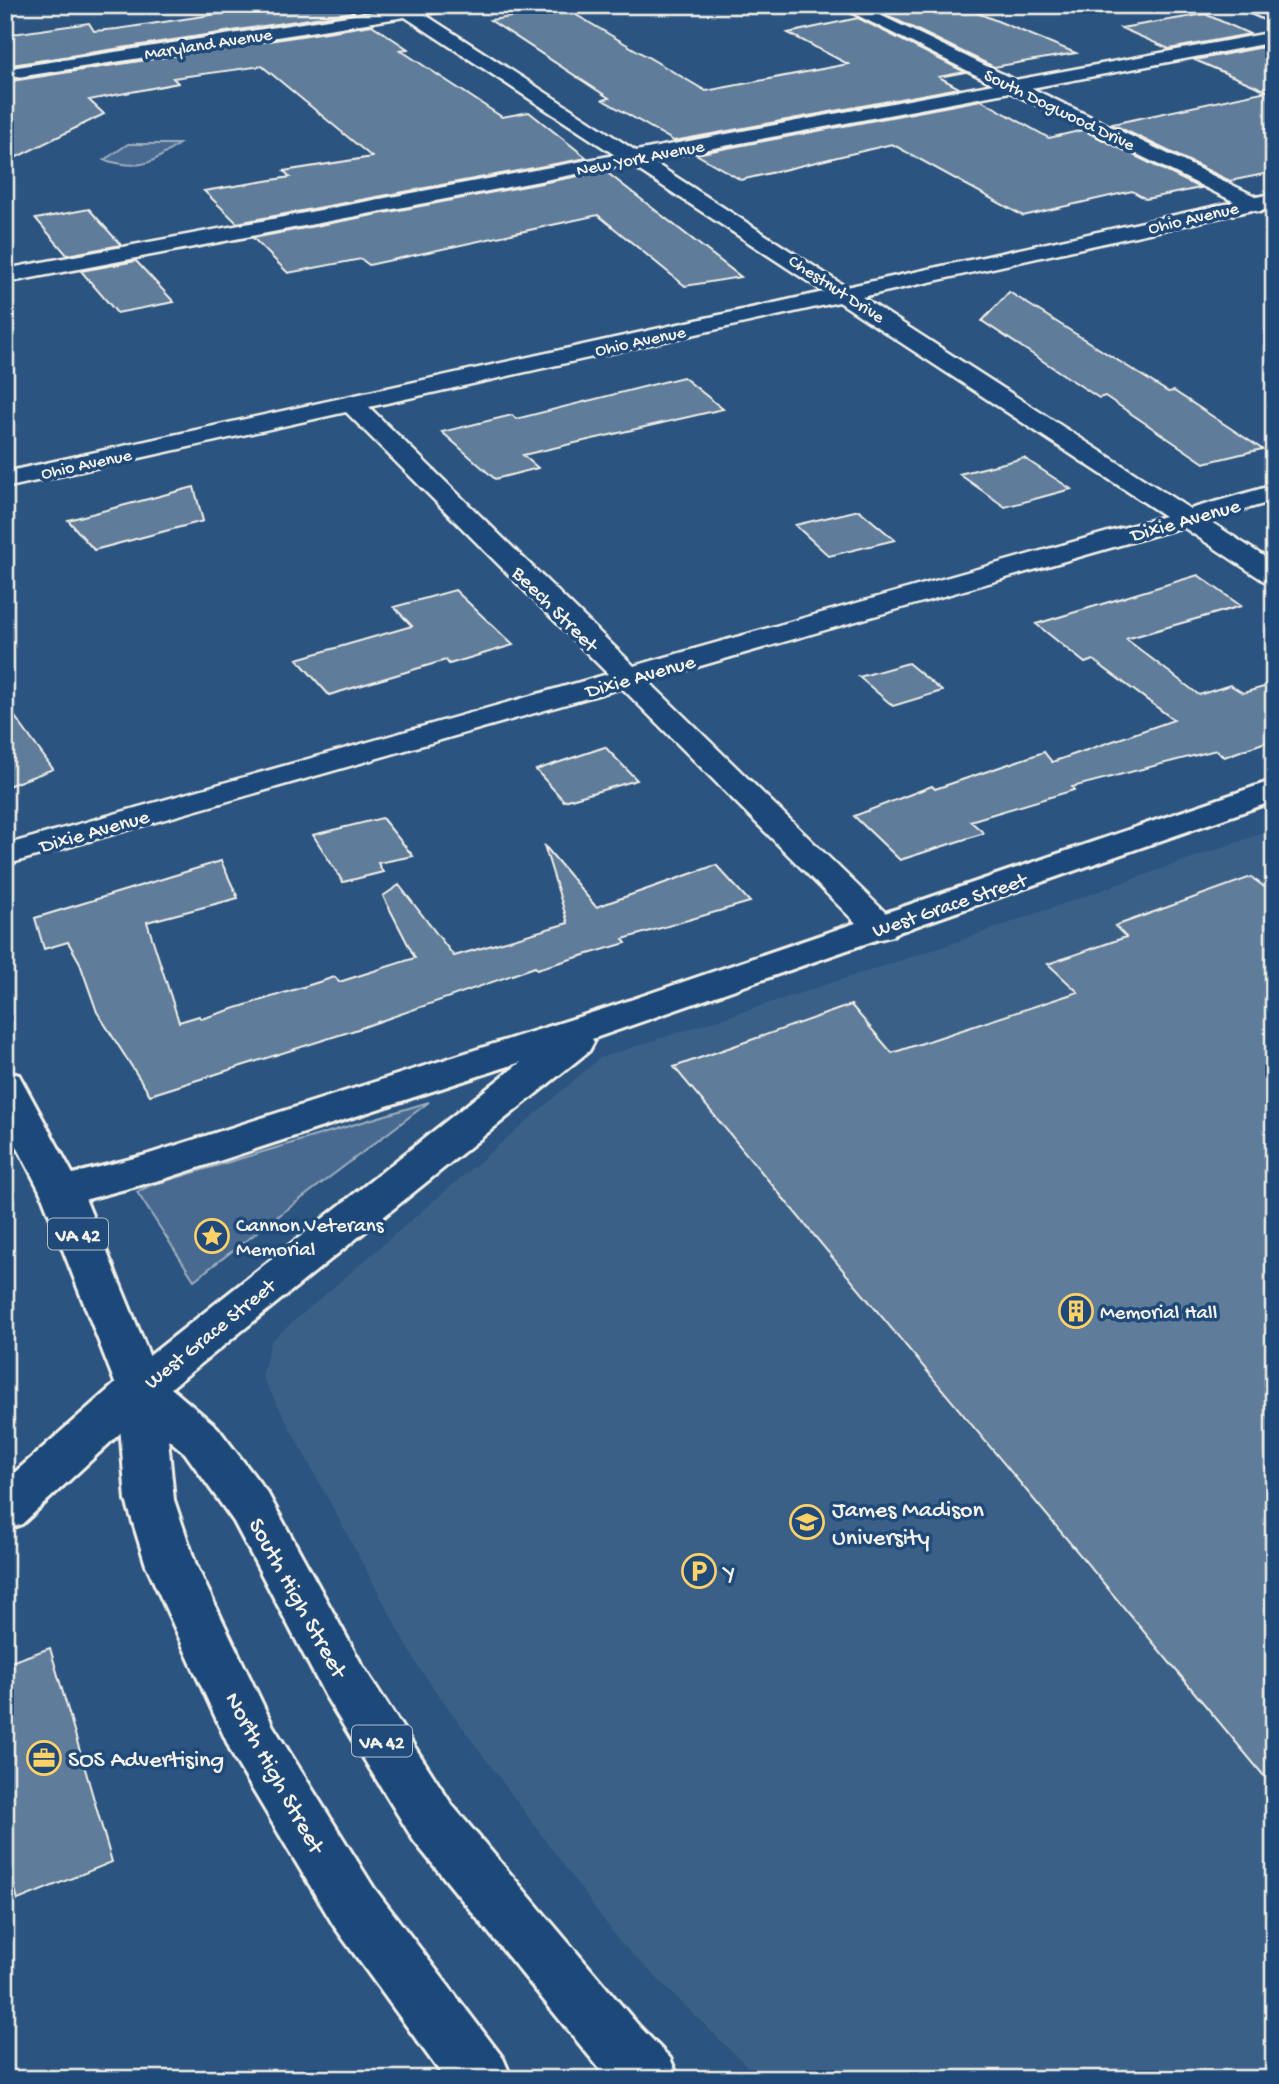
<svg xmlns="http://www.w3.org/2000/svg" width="1279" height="2084" font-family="'Gochi Hand',sans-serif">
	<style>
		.built { fill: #3b6088 }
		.green { fill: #496b90; stroke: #9eaebc; stroke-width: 2 }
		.building { fill: #5e7b9a; stroke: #f4f1e8; stroke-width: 2 }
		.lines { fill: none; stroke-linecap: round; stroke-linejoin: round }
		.minor-casing { stroke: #f4f1e8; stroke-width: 5 }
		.tertiary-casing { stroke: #f4f1e8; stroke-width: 6 }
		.primary-casing { stroke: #f4f1e8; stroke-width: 6 }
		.minor { fill: #1f4a7a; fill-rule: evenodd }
		.tertiary { fill: #1f4a7a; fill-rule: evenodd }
		.primary { fill: #1f4a7a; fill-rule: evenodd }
		.labels { text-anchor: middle; stroke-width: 7; stroke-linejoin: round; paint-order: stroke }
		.far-street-label { font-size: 18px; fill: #f4f1e8; stroke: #1f4a7a }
		.shield { fill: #1f4a7a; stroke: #b4bfc7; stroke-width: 2 }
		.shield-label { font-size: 19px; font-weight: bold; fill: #f4f1e8 }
		.street-label { font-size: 21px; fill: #f4f1e8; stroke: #1f4a7a }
		.poi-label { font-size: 21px; fill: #f4f1e8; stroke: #1f4a7a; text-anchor: start }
		.near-poi-label { font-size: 24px; fill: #f4f1e8; stroke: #1f4a7a; text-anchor: start }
		.near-street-label { font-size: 24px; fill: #f4f1e8; stroke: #1f4a7a }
	</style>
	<rect width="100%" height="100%" fill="#2c5481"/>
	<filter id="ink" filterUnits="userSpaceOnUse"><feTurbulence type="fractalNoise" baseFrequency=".0143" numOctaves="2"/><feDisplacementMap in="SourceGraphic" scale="14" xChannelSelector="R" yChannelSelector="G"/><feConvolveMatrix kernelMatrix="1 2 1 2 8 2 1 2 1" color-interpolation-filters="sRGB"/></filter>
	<g filter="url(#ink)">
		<path class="built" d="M 1274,829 L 1274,2079 L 760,2079 L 620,1942 L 419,1668 L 262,1376 L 271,1341 L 600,1058 L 945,946 Z"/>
		<path class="green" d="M 128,144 L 179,144 C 149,165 140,170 104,160 Z
			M 429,1102 L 194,1280 L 137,1192 L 149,1186 Z"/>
		<path class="building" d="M 277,5 L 343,5 L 354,12 L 5,66 L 5,35 L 89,23 L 94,31 L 117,29 Z
			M 922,5 L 958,5 L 1076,53 L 994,67 L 882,13 Z
			M 566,9 L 706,91 L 848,64 L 788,33 L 858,18 L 965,72 L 939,77 L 959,88 L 674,141 L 603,100 L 609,98 L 490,20 Z
			M 1205,14 L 1250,34 L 1169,49 L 1121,28 Z
			M 372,25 L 408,49 L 400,50 L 502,117 L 529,112 L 587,158 L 237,223 L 204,191 L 290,177 L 284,171 L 372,157 L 262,66 L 173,78 L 178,83 L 89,100 L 104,114 L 5,163 L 5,82 Z
			M 1274,45 L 1274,172 L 1230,181 L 1112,124 L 1267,91 L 1195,60 Z
			M 981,100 L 1049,138 L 1083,130 L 1200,188 L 1146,199 L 1132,191 L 1023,216 L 892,144 L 741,180 L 696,154 Z
			M 605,171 L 741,277 L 685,286 L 598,215 L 369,265 L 361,259 L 288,273 L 253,238 Z
			M 89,209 L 121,245 L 67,255 L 36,219 Z
			M 136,261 L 174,302 L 117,313 L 81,271 Z
			M 1009,292 L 1168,392 L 1174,391 L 1262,449 L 1204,463 L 1105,396 L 1099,398 L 982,321 Z
			M 683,377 L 723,409 L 523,455 L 538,468 L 495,479 L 442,432 L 512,415 L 516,419 Z
			M 1024,458 L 1071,489 L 1005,507 L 959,474 Z
			M 194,487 L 203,521 L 94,550 L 68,520 Z
			M 859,510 L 895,540 L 829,556 L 795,525 Z
			M 1198,575 L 1241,606 L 1126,639 L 1199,695 L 1230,685 L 1243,693 L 1274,684 L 1274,739 L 1224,757 L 1216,750 L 1072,787 L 1074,790 L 970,821 L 984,833 L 900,860 L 854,816 L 932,786 L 935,789 L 1044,752 L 1052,762 L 1174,720 L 1093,660 L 1085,663 L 1036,624 Z
			M 455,590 L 513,645 L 449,664 L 446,660 L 329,695 L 297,659 L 412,626 L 394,607 Z
			M 908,663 L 942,691 L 893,706 L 859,677 Z
			M 5,703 L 53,769 L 5,787 Z
			M 605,747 L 637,780 L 564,801 L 536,770 Z
			M 382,818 L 413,856 L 378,863 L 383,872 L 343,882 L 313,835 Z
			M 544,845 L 596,907 L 716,865 L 750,902 L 623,939 L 626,943 L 537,969 L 535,967 L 355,1030 L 150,1095 L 97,1012 L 79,961 L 68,942 L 44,949 L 35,918 L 221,861 L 238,898 L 147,922 L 179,1022 L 199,1016 L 201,1019 L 335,977 L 339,982 L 415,958 L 383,896 L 399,885 L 454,956 L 568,923 Z
			M 1251,877 L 1274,894 L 1274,1788 L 674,1067 L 851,1005 L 892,1053 L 1078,992 L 1048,964 L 1126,937 L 1115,926 Z
			M 50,1648 L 112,1862 L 18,1900 L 5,1851 L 5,1664 Z"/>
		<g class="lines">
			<g class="minor-casing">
				<path id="minor" d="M 390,5 L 460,5 L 458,9 L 424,14 L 636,151 L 994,84 L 837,5 L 859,5 L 1015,80 L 1274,32 L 1274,42 L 1031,88 L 1257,197 L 1274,193 L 1274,205 L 1260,212 L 1252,210 L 862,297 L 1190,509 L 1274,485 L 1274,501 L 1208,520 L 1274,563 L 1274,583 L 1264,581 L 1183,527 L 648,681 L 893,920 L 898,928 L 893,936 L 881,939 L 869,936 L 622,688 L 5,865 L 5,845 L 608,674 L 346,412 L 5,488 L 5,472 L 824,292 L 629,164 L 5,283 L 5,269 L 615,155 L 405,17 L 5,79 L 5,69 L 393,9 ZM 1010,92 L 1235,202 L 846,287 L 650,160 ZM 839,302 L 1165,516 L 634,666 L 369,407 Z
					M 1233,5 L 1257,5 L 1274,12 L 1274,23 Z"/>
			</g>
			<g class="tertiary-casing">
				<path id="tertiary" d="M 1274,780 L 1274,801 L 592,1039 L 594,1042 L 589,1051 L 156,1400 L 22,1524 L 5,1530 L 5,1481 L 124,1376 L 521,1062 L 167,1178 L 61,1206 L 46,1201 L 40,1191 L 46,1181 L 146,1155 L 610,1007 Z"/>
			</g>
			<g class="primary-casing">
				<path id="primary" d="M 5,1071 L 19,1075 L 82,1191 L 158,1377 L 217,1427 L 268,1494 L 362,1665 L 452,1805 L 638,2025 L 670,2058 L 679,2079 L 608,2079 L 414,1841 L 326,1697 L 234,1522 L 185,1453 L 168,1439 L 174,1500 L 196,1565 L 273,1726 L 374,1888 L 503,2058 L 512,2079 L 445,2079 L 334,1926 L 235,1760 L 146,1565 L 126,1500 L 117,1388 L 40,1191 L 5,1123 Z"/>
			</g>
			<use href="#minor" class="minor"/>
			<use href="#tertiary" class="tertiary"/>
			<use href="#primary" class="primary"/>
		</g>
	</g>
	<defs>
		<g id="sight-ring" transform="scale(1.75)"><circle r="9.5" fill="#1f4a7a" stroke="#ffd166" stroke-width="1.5"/><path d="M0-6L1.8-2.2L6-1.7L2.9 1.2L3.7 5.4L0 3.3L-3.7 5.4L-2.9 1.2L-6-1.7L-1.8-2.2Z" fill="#ffd166"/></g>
		<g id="building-ring" transform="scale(1.75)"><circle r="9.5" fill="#1f4a7a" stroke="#ffd166" stroke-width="1.5"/><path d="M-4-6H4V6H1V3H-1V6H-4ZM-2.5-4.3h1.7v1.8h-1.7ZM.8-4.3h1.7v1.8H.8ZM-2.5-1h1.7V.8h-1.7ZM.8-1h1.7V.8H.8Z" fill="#ffd166"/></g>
		<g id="university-ring" transform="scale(1.75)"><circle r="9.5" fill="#1f4a7a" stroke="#ffd166" stroke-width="1.5"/><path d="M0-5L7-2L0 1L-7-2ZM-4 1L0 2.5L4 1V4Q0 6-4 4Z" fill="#ffd166"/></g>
		<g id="parking-ring" transform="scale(1.75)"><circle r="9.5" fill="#1f4a7a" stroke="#ffd166" stroke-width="1.5"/><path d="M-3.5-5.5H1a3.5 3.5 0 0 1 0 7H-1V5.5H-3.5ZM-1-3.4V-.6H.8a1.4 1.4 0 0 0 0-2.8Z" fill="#ffd166"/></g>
		<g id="office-ring" transform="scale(1.75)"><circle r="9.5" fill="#1f4a7a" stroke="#ffd166" stroke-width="1.5"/><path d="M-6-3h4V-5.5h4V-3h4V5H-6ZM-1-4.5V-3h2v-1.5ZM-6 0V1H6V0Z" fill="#ffd166"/></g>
	</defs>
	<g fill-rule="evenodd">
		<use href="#sight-ring" x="212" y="1236"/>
		<use href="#building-ring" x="1076" y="1311"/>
		<use href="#university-ring" x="807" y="1522"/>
		<use href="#parking-ring" x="699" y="1571"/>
		<use href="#office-ring" x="44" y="1758"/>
	</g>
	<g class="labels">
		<g class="far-street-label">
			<text transform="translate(208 43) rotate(-9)" y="6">Maryland Avenue</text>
			<text transform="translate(1060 109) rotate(26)" y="6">South Dogwood Drive</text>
			<text transform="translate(640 157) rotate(-11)" y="6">New York Avenue</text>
			<text transform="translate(1193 217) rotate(-13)" y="6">Ohio Avenue</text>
			<text transform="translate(837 288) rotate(33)" y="6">Chestnut Drive</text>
			<text transform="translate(640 340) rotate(-12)" y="6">Ohio Avenue</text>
			<text transform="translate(86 463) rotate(-12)" y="6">Ohio Avenue</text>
		</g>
		<g class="shield">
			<rect x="48" y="1218.5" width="60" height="31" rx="5"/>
			<rect x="352" y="1725.5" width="60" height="31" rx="5"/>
		</g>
		<g class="shield-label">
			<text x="78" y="1241">VA 42</text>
			<text x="382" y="1748">VA 42</text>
		</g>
		<g class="street-label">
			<text transform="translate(1185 519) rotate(-16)" y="7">Dixie Avenue</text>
			<text transform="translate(556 608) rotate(45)" y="7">Beech Street</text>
			<text transform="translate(640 675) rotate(-16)" y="7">Dixie Avenue</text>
			<text transform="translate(94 830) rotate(-16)" y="7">Dixie Avenue</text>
			<text transform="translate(949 904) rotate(-19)" y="7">West Grace Street</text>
			<text transform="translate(209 1333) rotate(-39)" y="7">West Grace Street</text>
		</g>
		<g class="poi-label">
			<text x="236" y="1231">Cannon Veterans<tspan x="236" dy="24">Memorial</tspan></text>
			<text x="1100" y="1318">Memorial Hall</text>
		</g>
		<g class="near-poi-label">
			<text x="832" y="1516">James Madison<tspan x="832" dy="28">University</tspan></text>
			<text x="724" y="1579">Y</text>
			<text x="68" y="1766">SOS Advertising</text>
		</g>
		<g class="near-street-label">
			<text transform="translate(299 1597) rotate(61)" y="8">South High Street</text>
			<text transform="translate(276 1772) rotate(61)" y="8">North High Street</text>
		</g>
	</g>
	<rect width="1279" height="2084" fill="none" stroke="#1f4a7a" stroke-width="28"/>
	<rect x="14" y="14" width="1251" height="2056" fill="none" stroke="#f4f1e8" stroke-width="2.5" filter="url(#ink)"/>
</svg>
